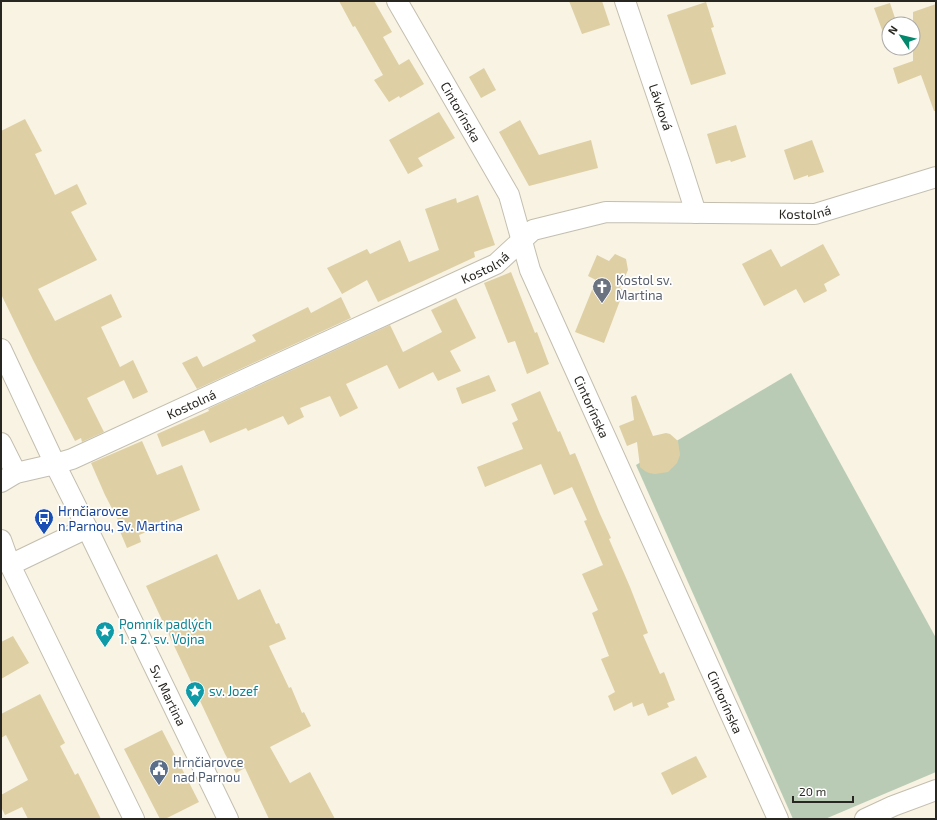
<svg xmlns="http://www.w3.org/2000/svg" width="937" height="820" font-family="'Exo 2',sans-serif">
	<style>
		.green { fill: #b9cbb5 }
		.building { fill: #ded0a4 }
		.lines { fill: none; stroke-linecap: round; stroke-linejoin: round }
		.street-casing { stroke: #c3beaf; stroke-width: 22 }
		.street { stroke: #fff; stroke-width: 20 }
		.labels { text-anchor: middle; stroke-width: 3.5; stroke-linejoin: round; paint-order: stroke }
		.street-label { font-size: 13px; fill: #282620; stroke: #fff }
		.worship-label { font-size: 13px; fill: #5b616d; stroke: #fff; text-anchor: start }
		.transit-label { font-size: 13px; fill: #164399; stroke: #fff; text-anchor: start }
		.culture-label { font-size: 13px; fill: #0d838f; stroke: #fff; text-anchor: start }
		.service-label { font-size: 13px; fill: #4e5e75; stroke: #fff; text-anchor: start }
	</style>
	<rect width="100%" height="100%" fill="#f8f3e3"/>
	<path class="green" d="M 791,373 L 936,638 L 936,772 L 825,819 L 793,819 L 636,465 Z"/>
	<path class="building" d="M 339,1 L 374,1 L 392,32 L 383,37 L 399,65 L 409,59 L 424,84 L 400,98 L 399,96 L 389,102 L 374,80 L 383,75 L 355,26 L 353,27 Z
		M 569,1 L 602,1 L 610,25 L 582,34 Z
		M 706,2 L 714,27 L 711,28 L 726,74 L 691,85 L 667,15 Z
		M 890,3 L 897,24 L 889,24 L 889,36 L 885,38 L 874,8 Z
		M 936,4 L 936,111 L 934,111 L 921,75 L 898,84 L 893,68 L 913,61 L 913,12 Z
		M 484,68 L 496,90 L 481,98 L 469,77 Z
		M 439,112 L 455,138 L 418,158 L 423,166 L 408,174 L 389,140 Z
		M 25,119 L 42,151 L 35,154 L 55,195 L 77,184 L 87,204 L 71,212 L 97,260 L 38,289 L 55,321 L 111,294 L 122,317 L 101,327 L 120,367 L 133,360 L 148,392 L 133,399 L 124,380 L 87,398 L 104,432 L 82,442 L 81,438 L 75,441 L 33,360 L 1,294 L 1,131 Z
		M 520,120 L 539,155 L 591,140 L 598,168 L 529,186 L 499,132 Z
		M 736,125 L 746,157 L 731,162 L 730,160 L 716,164 L 707,134 Z
		M 812,140 L 824,172 L 808,177 L 808,175 L 794,180 L 784,150 Z
		M 478,195 L 495,245 L 474,252 L 475,257 L 378,302 L 367,280 L 342,294 L 327,268 L 367,249 L 370,254 L 400,240 L 409,262 L 439,250 L 425,209 L 456,198 L 457,203 Z
		M 823,244 L 840,275 L 824,284 L 827,291 L 804,303 L 796,289 L 764,306 L 742,264 L 771,249 L 781,267 Z
		M 615,254 L 626,259 L 628,270 L 620,288 L 624,290 L 604,343 L 575,332 L 596,280 L 588,276 L 597,255 L 609,261 Z
		M 511,272 L 535,333 L 537,332 L 549,364 L 527,374 L 515,341 L 508,343 L 484,283 Z
		M 341,297 L 351,318 L 197,389 L 182,363 L 197,356 L 203,367 L 256,341 L 252,335 L 308,307 L 311,313 Z
		M 456,298 L 476,338 L 450,351 L 461,371 L 438,381 L 433,372 L 399,389 L 387,365 L 346,384 L 358,408 L 340,417 L 330,396 L 300,408 L 304,417 L 288,425 L 283,416 L 248,431 L 246,428 L 210,443 L 204,430 L 162,447 L 157,434 L 209,411 L 208,409 L 390,325 L 403,352 L 442,332 L 431,310 Z
		M 489,375 L 496,391 L 462,404 L 456,388 Z
		M 540,391 L 558,432 L 560,431 L 570,455 L 575,453 L 600,514 L 611,538 L 609,539 L 630,587 L 648,633 L 643,635 L 660,674 L 664,672 L 675,700 L 667,703 L 669,707 L 648,716 L 643,703 L 633,707 L 632,702 L 614,711 L 608,696 L 615,692 L 601,659 L 609,656 L 592,613 L 598,610 L 582,574 L 603,565 L 584,521 L 587,520 L 572,487 L 554,495 L 541,464 L 485,487 L 477,467 L 523,449 L 512,423 L 518,420 L 511,404 Z
		M 636,395 L 653,436 L 666,433 L 670,434 L 678,441 L 680,455 L 677,463 L 668,472 L 655,474 L 649,473 L 645,471 L 640,467 L 637,442 L 627,446 L 619,426 L 634,420 L 631,397 Z
		M 142,441 L 157,475 L 182,465 L 200,510 L 139,535 L 141,542 L 127,548 L 119,529 L 122,528 L 105,495 L 91,463 Z
		M 217,554 L 238,600 L 260,589 L 276,624 L 279,623 L 286,639 L 269,646 L 289,688 L 291,687 L 302,713 L 304,712 L 311,726 L 270,747 L 290,783 L 310,772 L 335,819 L 269,819 L 245,768 L 236,773 L 225,754 L 146,586 Z
		M 13,636 L 29,663 L 1,679 L 1,642 Z
		M 40,694 L 65,743 L 60,746 L 75,775 L 78,773 L 101,819 L 28,819 L 22,807 L 5,815 L 1,807 L 1,795 L 28,780 L 6,735 L 1,738 L 1,714 Z
		M 162,730 L 199,802 L 165,819 L 160,819 L 124,749 Z
		M 696,756 L 707,777 L 672,795 L 661,773 Z"/>
	<g class="lines">
		<g class="street-casing">
			<g id="street">
				<path id="s1" d="M 397,1 L 509,195 L 530,270 L 778,819"/>
				<path id="s2" d="M 625,1 L 680,163 L 696,213"/>
				<path id="s3" d="M 1,349 L 55,464 L 72,459 L 496,264 L 533,230 L 606,212 L 815,214 L 936,177"/>
				<path d="M 1,443 L 16,473"/>
				<path id="s4" d="M 1,482 L 16,473 L 55,464 L 87,528 L 228,819"/>
				<path d="M 1,540 L 10,565 L 134,819"/>
				<path d="M 10,565 L 87,528"/>
				<path d="M 865,819 L 893,806 L 936,790"/>
			</g>
		</g>
		<use href="#street" class="street"/>
	</g>
	<defs>
		<g id="church-pin" transform="scale(1)"><path d="M0 17L-7.5 6A9.5 9.5 0 1 1 7.5 6Z" fill="#6b7280" stroke="#fff"/><path d="M-1.2-6h2.4v3.5h3.3v2.4h-3.3V6h-2.4V-.1h-3.3v-2.4h3.3Z" fill="#fff"/></g>
		<g id="bus-pin" transform="scale(1)"><path d="M0 17L-7.5 6A9.5 9.5 0 1 1 7.5 6Z" fill="#1a4fb4" stroke="#fff"/><path d="M-5-6H5V4H4V6H2V4H-2V6H-4V4H-5ZM-3.5-4V0h7V-4ZM-3.5 1.2v1.5H-2V1.2ZM2 1.2v1.5H3.5V1.2Z" fill="#fff"/></g>
		<g id="sight-pin" transform="scale(1)"><path d="M0 17L-7.5 6A9.5 9.5 0 1 1 7.5 6Z" fill="#0f9aa8" stroke="#fff"/><path d="M0-6L1.8-2.2L6-1.7L2.9 1.2L3.7 5.4L0 3.3L-3.7 5.4L-2.9 1.2L-6-1.7L-1.8-2.2Z" fill="#fff"/></g>
		<g id="civic-pin" transform="scale(1)"><path d="M0 17L-7.5 6A9.5 9.5 0 1 1 7.5 6Z" fill="#5c6f8a" stroke="#fff"/><path d="M-.6-6.5H3V-4.5H.6V-3L4-1V1h2V6H-6V1h2V-1L-.6-3ZM-1.2 2.5V6h2.4V2.5Z" fill="#fff"/></g>
	</defs>
	<g fill-rule="evenodd">
		<use href="#church-pin" x="602" y="287"/>
		<use href="#bus-pin" x="44" y="518"/>
		<use href="#sight-pin" x="105" y="631"/>
		<use href="#sight-pin" x="195" y="691"/>
		<use href="#civic-pin" x="159" y="769"/>
	</g>
	<g class="labels">
		<g class="street-label">
			<text dy="5" stroke="none"><textPath href="#s2" startOffset="112">Lávková</textPath></text>
			<text dy="5" stroke="none"><textPath href="#s1" startOffset="128">Cintorínska</textPath></text>
			<text dy="5" stroke="none"><textPath href="#s3" startOffset="936">Kostolná</textPath></text>
			<text dy="5" stroke="none"><textPath href="#s3" startOffset="600">Kostolná</textPath></text>
			<text dy="5" stroke="none"><textPath href="#s3" startOffset="276">Kostolná</textPath></text>
			<text dy="5" stroke="none"><textPath href="#s1" startOffset="452">Cintorínska</textPath></text>
			<text dy="5" stroke="none"><textPath href="#s4" startOffset="315">Sv. Martina</textPath></text>
			<text dy="5" stroke="none"><textPath href="#s1" startOffset="776">Cintorínska</textPath></text>
		</g>
		<g class="worship-label">
			<text x="616" y="285">Kostol sv.<tspan x="616" dy="15">Martina</tspan></text>
		</g>
		<g class="transit-label">
			<text x="58" y="516">Hrnčiarovce<tspan x="58" dy="15">n.Parnou, Sv. Martina</tspan></text>
		</g>
		<g class="culture-label">
			<text x="119" y="629">Pomník padlých<tspan x="119" dy="15">1. a 2. sv. Vojna</tspan></text>
			<text x="209" y="696">sv. Jozef</text>
		</g>
		<g class="service-label">
			<text x="173" y="767">Hrnčiarovce<tspan x="173" dy="15">nad Parnou</tspan></text>
		</g>
	</g>
	<rect width="937" height="820" fill="none" stroke="#282620" stroke-width="4"/>
	<g transform="translate(901 36) rotate(305)"><circle r="19" fill="#ffffff" stroke="#a9a8a6"/>
	<path d="M0-3L7 15L0 10L-7 15Z" fill="#02886c"/>
	<text y="-6" font-size="11" font-weight="bold" text-anchor="middle" fill="#282620">N</text>
	</g>
	<path d="M793 796v6h60v-6" fill="none" stroke="#282620" stroke-width="2"/>
	<text x="799" y="796" font-size="12" fill="#282620" stroke="#ffffff" stroke-width="3" paint-order="stroke">20 m</text>
</svg>
